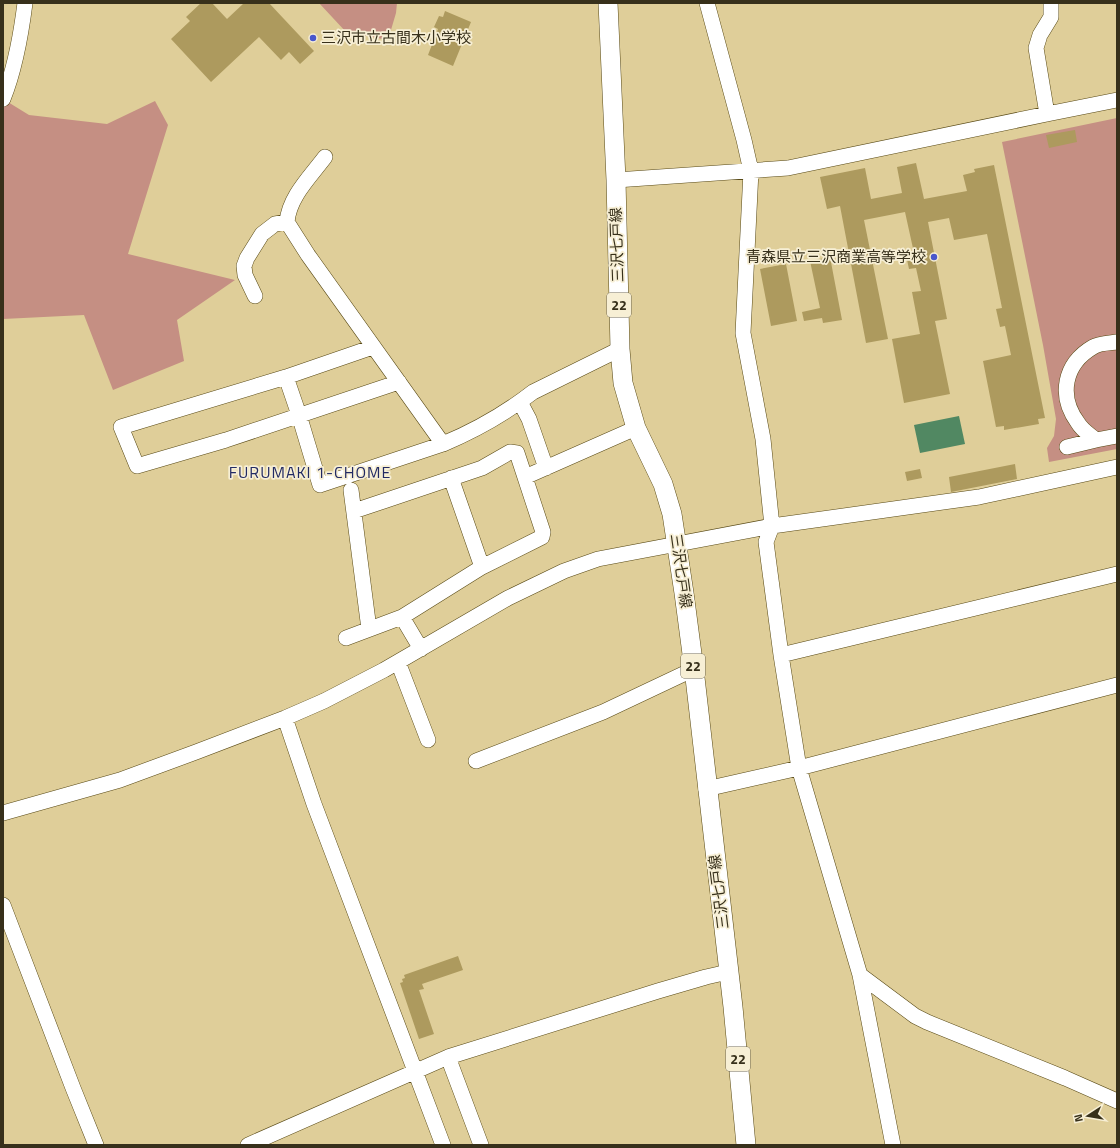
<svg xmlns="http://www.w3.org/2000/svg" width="1120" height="1148" font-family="'Titillium Web','Noto Sans JP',sans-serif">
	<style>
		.green { fill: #c58f83 }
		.water { fill: #518862 }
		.building { fill: #ad9a5e }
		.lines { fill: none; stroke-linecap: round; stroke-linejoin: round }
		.minor-casing { stroke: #584915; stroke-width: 16 }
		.major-casing { stroke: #584915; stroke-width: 20 }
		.minor { stroke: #fff; stroke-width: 15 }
		.major { stroke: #fff; stroke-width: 19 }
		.poi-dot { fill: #4957cc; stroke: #f7efd5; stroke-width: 1.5 }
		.labels { text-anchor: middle; stroke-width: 3.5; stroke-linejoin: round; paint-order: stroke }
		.shield { fill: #f7efd5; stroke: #716953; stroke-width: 1 }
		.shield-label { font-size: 14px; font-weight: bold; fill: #37301b }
		.poi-label { font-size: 15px; fill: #37301b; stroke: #f7efd5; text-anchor: start }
		.street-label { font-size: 15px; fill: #37301b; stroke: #f7efd5 }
		.neighbourhood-label { font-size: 16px; letter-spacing: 1px; fill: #222a63; stroke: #f7efd5 }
	</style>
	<rect width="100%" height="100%" fill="#dfce99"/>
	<path class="green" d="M 319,3 L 397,3 L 396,13 L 388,40 L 346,32 Z
		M 3,99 L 29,115 L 107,124 L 155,101 L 168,125 L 128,254 L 235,280 L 177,320 L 184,361 L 113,390 L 84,315 L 3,319 Z
		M 1117,118 L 1117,449 L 1049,462 L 1047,448 L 1054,436 L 1056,419 L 1043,345 L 1002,142 Z"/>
	<path class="water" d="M 959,416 L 965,444 L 920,453 L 914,425 Z"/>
	<path class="building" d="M 201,3 L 212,3 L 227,19 L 244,3 L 269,3 L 314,51 L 300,64 L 289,52 L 281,60 L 259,37 L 211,82 L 171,39 L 190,21 L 186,17 Z
		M 445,11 L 471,22 L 453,66 L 428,55 L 438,29 L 434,27 L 439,16 L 443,17 Z
		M 1075,130 L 1077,142 L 1049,148 L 1046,135 Z
		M 916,163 L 924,199 L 967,191 L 963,175 L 975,172 L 974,169 L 994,165 L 1045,418 L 1038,419 L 1039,424 L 1004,430 L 1004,426 L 996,427 L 983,361 L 1011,355 L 1005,326 L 1000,327 L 996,309 L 1002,308 L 987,234 L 954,240 L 949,218 L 928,222 L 947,319 L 935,321 L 950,394 L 904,403 L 892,339 L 920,334 L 912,292 L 921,291 L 916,268 L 909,269 L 906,255 L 914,253 L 905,212 L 864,220 L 888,339 L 866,343 L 840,206 L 827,209 L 820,177 L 865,168 L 871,199 L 902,193 L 897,167 Z
		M 830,257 L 842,320 L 823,323 L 822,318 L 804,321 L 802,312 L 820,308 L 810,261 Z
		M 786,264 L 797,321 L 771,326 L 760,269 Z
		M 1015,464 L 1017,479 L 951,492 L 949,477 Z
		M 920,469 L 922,478 L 907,481 L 905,472 Z
		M 458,956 L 463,970 L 422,984 L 424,989 L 419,990 L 434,1034 L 419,1039 L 400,983 L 403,982 L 402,979 L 405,978 L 404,975 Z"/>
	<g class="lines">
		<g class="minor-casing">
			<path id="minor" d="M 707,3 L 744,140 L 751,171 L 743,333 L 763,439 L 772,526 L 766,542 L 781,655 L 799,768 L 860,975 L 893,1145
				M 3,99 C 15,69 21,35 25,3
				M 1047,114 L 1036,48 L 1040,35 L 1051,17 L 1051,3
				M 325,157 C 310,177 289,197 287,222 L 308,255 L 443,444
				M 616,180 L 788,168 L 1047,114 L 1117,100
				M 255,296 L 245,275 L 244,266 L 247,258 L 262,234 L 275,224 L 287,222
				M 1117,342 C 1110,343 1099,343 1093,347 C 1064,364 1058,396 1078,423 C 1082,430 1090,435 1096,440 L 1117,436
				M 373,347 L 286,377 L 121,427 L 137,466 L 226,440 L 399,382
				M 286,377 L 299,415 L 320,485 L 443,444 C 474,431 506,413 533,392 L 620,349
				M 520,402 L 529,419 L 546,468
				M 1067,447 L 1096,440
				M 525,477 L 636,428
				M 451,478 L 482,567
				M 351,490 L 369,629
				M 402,617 L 421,649
				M 346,638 L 402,617 L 482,567 L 542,537 L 543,532 L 517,453 L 510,452 L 482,468 L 354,511
				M 781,655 L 1117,574
				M 398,662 L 428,740
				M 285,718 L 314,804 L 443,1145
				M 476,761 L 603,712 L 694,669
				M 706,789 L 799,768 L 1117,685
				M 3,813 L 120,780 L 196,752 L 285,718 L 324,701 L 384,670 L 508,598 L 564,571 L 598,559 L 772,526 L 979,497 L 1117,467
				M 3,905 L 73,1088 L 96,1145
				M 860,975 L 915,1016 L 927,1022 L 1065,1078 L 1117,1101
				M 448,1057 L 481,1145
				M 248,1145 L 448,1057 L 658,991 L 706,977 L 728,972"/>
		</g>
		<g class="major-casing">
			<path id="major" d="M 608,3 L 616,180 L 620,349 L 623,383 L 636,428 L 663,484 L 672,514 L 684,593 L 694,669 L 733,1007 L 746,1145"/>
		</g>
		<use href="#minor" class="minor"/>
		<use href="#major" class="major"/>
	</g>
	<g class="poi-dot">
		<circle cx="313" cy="38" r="4"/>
		<circle cx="934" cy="257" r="4"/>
	</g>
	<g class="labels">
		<g class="shield">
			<rect x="607" y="293" width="24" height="24" rx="3"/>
			<rect x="681" y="654" width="24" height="24" rx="3"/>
			<rect x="726" y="1047" width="24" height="24" rx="3"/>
		</g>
		<g class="shield-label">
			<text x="619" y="310">22</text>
			<text x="693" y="671">22</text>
			<text x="738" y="1064">22</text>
		</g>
		<g class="poi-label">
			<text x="321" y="43">三沢市立古間木小学校</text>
			<text x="926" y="262" text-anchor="end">青森県立三沢商業高等学校</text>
		</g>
		<g class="street-label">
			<text transform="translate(617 245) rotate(-92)" y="5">三沢七戸線</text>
			<text transform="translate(681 571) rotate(82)" y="5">三沢七戸線</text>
			<text transform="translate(719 892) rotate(-97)" y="5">三沢七戸線</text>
		</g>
		<g class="neighbourhood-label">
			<text x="310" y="478">FURUMAKI 1-CHOME</text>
		</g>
	</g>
	<rect width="1120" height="1148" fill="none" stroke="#37301b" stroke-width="8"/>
	<g transform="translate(1088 1116) rotate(258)" stroke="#f7efd5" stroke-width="3" paint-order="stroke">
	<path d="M0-3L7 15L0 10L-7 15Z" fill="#37301b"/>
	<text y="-6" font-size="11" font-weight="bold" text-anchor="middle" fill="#37301b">N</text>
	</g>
</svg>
